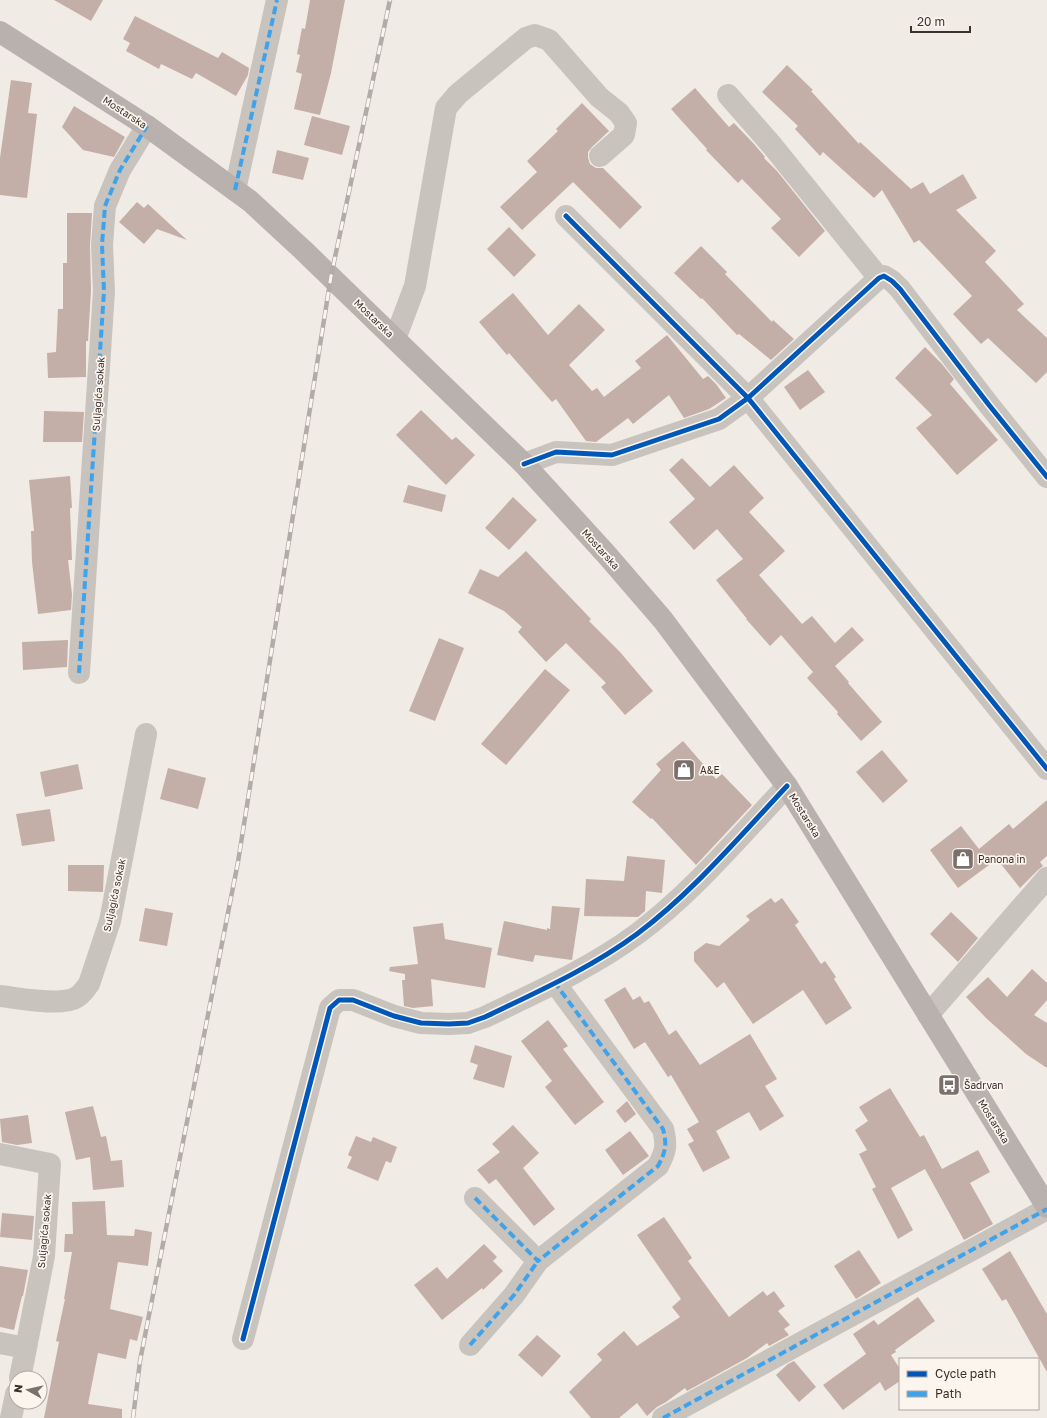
<svg xmlns="http://www.w3.org/2000/svg" width="1047" height="1418" font-family="'Golos Text',sans-serif">
	<style>
		.building { fill: #c3afa7 }
		.lines { fill: none; stroke-linecap: round; stroke-linejoin: round }
		.minor { stroke: #c9c3be; stroke-width: 22 }
		.major { stroke: #b8b1ad; stroke-width: 22 }
		.rail-casing { stroke: #b1aca8; stroke-width: 4.5 }
		.rail { stroke: #fbf5ee; stroke-width: 3; stroke-dasharray: 9; stroke-linecap: butt }
		.quiet { stroke: #3fa3eb; stroke-width: 4; stroke-dasharray: 8 4; stroke-linecap: butt }
		.cycleway-casing { stroke: #fbf5ee; stroke-width: 8 }
		.cycleway { stroke: #0057b8; stroke-width: 5 }
		.labels { text-anchor: middle; stroke-width: 3.5; stroke-linejoin: round; paint-order: stroke }
		.street-label { font-size: 10px; fill: #3b302b; stroke: #fbf5ee }
		.poi-label { font-size: 10px; fill: #3b302b; stroke: #fbf5ee; text-anchor: start }
	</style>
	<rect width="100%" height="100%" fill="#f0ebe5"/>
	<path class="building" d="M 54,0 L 103,0 L 91,21 Z
		M 310,0 L 345,0 L 331,73 L 320,115 L 294,109 L 302,74 L 296,72 L 300,55 L 297,54 L 302,28 L 305,29 Z
		M 135,16 L 218,58 L 222,52 L 249,68 L 248,75 L 236,96 L 196,73 L 192,79 L 161,64 L 159,69 L 126,51 L 130,43 L 123,39 Z
		M 787,65 L 813,90 L 811,91 L 859,144 L 860,142 L 911,189 L 923,182 L 930,194 L 963,174 L 977,198 L 956,210 L 996,251 L 985,262 L 1024,304 L 1017,310 L 1047,338 L 1047,372 L 1036,383 L 988,338 L 981,344 L 953,314 L 972,296 L 919,240 L 914,243 L 882,190 L 874,198 L 823,152 L 820,156 L 795,129 L 798,126 L 762,92 Z
		M 11,80 L 32,83 L 28,113 L 37,114 L 27,198 L 0,195 L 0,158 Z
		M 695,88 L 729,127 L 734,123 L 754,144 L 765,157 L 764,158 L 777,171 L 825,231 L 799,257 L 771,228 L 781,219 L 742,179 L 738,183 L 706,150 L 707,149 L 671,109 Z
		M 582,103 L 609,131 L 592,147 L 588,152 L 588,158 L 590,164 L 596,168 L 603,168 L 642,207 L 620,229 L 573,182 L 522,230 L 500,207 L 537,172 L 527,161 L 558,131 L 556,129 Z
		M 74,106 L 125,137 L 114,157 L 83,150 L 62,127 Z
		M 312,116 L 350,126 L 342,155 L 304,145 Z
		M 277,150 L 309,158 L 303,180 L 272,173 Z
		M 137,202 L 144,208 L 148,204 L 187,240 L 157,229 L 144,244 L 119,222 Z
		M 67,213 L 92,213 L 90,245 L 91,291 L 88,341 L 86,341 L 86,377 L 48,378 L 47,353 L 56,352 L 58,309 L 63,309 L 63,263 L 67,263 Z
		M 509,227 L 536,255 L 514,277 L 487,249 Z
		M 701,246 L 727,272 L 725,274 L 772,322 L 773,320 L 794,339 L 771,360 L 739,334 L 737,335 L 702,298 L 701,299 L 674,273 Z
		M 513,293 L 548,335 L 579,304 L 605,330 L 569,365 L 592,391 L 597,388 L 604,397 L 641,368 L 635,361 L 667,335 L 703,379 L 708,376 L 716,384 L 726,398 L 709,409 L 684,418 L 669,395 L 633,424 L 628,418 L 596,442 L 586,441 L 556,399 L 552,402 L 509,353 L 507,355 L 479,322 Z
		M 925,347 L 942,364 L 954,379 L 950,384 L 998,440 L 957,475 L 916,428 L 932,415 L 895,378 Z
		M 808,370 L 825,392 L 800,410 L 784,387 Z
		M 421,410 L 452,440 L 456,437 L 475,455 L 446,485 L 396,435 Z
		M 44,411 L 84,412 L 82,442 L 43,442 Z
		M 682,458 L 710,487 L 734,465 L 764,498 L 749,512 L 785,551 L 759,575 L 802,624 L 812,616 L 835,643 L 852,627 L 864,640 L 835,666 L 849,682 L 848,683 L 882,722 L 861,741 L 837,714 L 838,712 L 807,678 L 813,672 L 781,635 L 770,646 L 746,619 L 747,619 L 716,580 L 743,559 L 717,529 L 694,550 L 669,522 L 695,499 L 669,470 Z
		M 70,476 L 72,508 L 70,508 L 72,560 L 68,560 L 72,594 L 71,610 L 38,614 L 32,562 L 31,531 L 34,531 L 29,480 Z
		M 408,485 L 446,495 L 442,512 L 403,502 Z
		M 513,497 L 537,520 L 509,550 L 485,528 Z
		M 526,551 L 591,619 L 589,621 L 620,652 L 653,691 L 625,715 L 601,687 L 606,683 L 566,643 L 546,662 L 518,632 L 522,627 L 504,611 L 468,593 L 480,569 L 498,577 Z
		M 439,638 L 464,648 L 435,721 L 409,711 Z
		M 68,640 L 67,667 L 23,670 L 22,642 Z
		M 545,669 L 570,690 L 506,765 L 481,744 Z
		M 683,741 L 716,779 L 722,774 L 752,805 L 696,865 L 652,818 L 651,819 L 632,802 L 661,770 L 656,764 Z
		M 882,750 L 908,781 L 883,803 L 856,772 Z
		M 78,764 L 83,789 L 45,797 L 40,772 Z
		M 168,768 L 206,778 L 198,809 L 160,799 Z
		M 1047,800 L 1047,856 L 1040,862 L 1043,866 L 1038,870 L 1020,888 L 997,859 L 958,888 L 930,850 L 961,826 L 979,849 L 1009,824 L 1013,829 Z
		M 50,809 L 55,841 L 22,846 L 16,814 Z
		M 627,856 L 665,860 L 662,893 L 646,891 L 645,911 L 638,917 L 584,916 L 586,879 L 624,881 Z
		M 68,865 L 104,865 L 103,892 L 68,891 Z
		M 771,898 L 775,903 L 782,898 L 799,922 L 795,925 L 821,964 L 825,961 L 836,977 L 834,979 L 852,1008 L 826,1025 L 803,990 L 753,1024 L 724,982 L 717,988 L 694,961 L 694,952 L 706,943 L 719,946 L 750,920 L 746,916 Z
		M 552,906 L 580,908 L 572,960 L 535,955 L 533,962 L 497,955 L 504,921 L 547,930 L 547,928 L 550,929 Z
		M 145,908 L 173,913 L 167,946 L 139,941 Z
		M 951,912 L 978,938 L 958,962 L 930,934 Z
		M 443,923 L 445,939 L 492,948 L 485,988 L 431,979 L 433,1006 L 413,1008 L 404,1006 L 402,980 L 405,980 L 405,974 L 389,971 L 390,967 L 418,964 L 413,927 Z
		M 1032,969 L 1047,983 L 1047,1000 L 1034,1015 L 1047,1023 L 1047,1068 L 1026,1054 L 986,1018 L 966,997 L 988,977 L 1007,997 Z
		M 625,987 L 633,1000 L 640,996 L 644,1003 L 649,1001 L 669,1035 L 676,1030 L 700,1065 L 750,1034 L 777,1079 L 765,1086 L 784,1116 L 760,1131 L 749,1112 L 716,1131 L 730,1158 L 703,1172 L 688,1144 L 694,1141 L 687,1129 L 699,1122 L 671,1075 L 668,1077 L 645,1042 L 634,1049 L 604,1000 Z
		M 548,1020 L 568,1046 L 563,1049 L 604,1102 L 575,1125 L 545,1087 L 552,1081 L 521,1041 Z
		M 475,1045 L 512,1056 L 504,1088 L 473,1079 L 478,1065 L 470,1062 Z
		M 890,1088 L 920,1137 L 924,1135 L 942,1169 L 978,1150 L 990,1172 L 970,1183 L 993,1224 L 964,1240 L 925,1169 L 891,1188 L 913,1230 L 898,1239 L 872,1189 L 876,1187 L 859,1154 L 867,1150 L 855,1130 L 868,1121 L 859,1107 Z
		M 627,1101 L 636,1114 L 625,1123 L 616,1111 Z
		M 93,1106 L 101,1137 L 106,1136 L 111,1161 L 122,1160 L 124,1187 L 93,1190 L 90,1157 L 76,1160 L 65,1112 Z
		M 28,1115 L 32,1143 L 17,1145 L 2,1142 L 0,1119 Z
		M 513,1125 L 539,1153 L 523,1168 L 555,1209 L 534,1226 L 496,1179 L 489,1184 L 477,1170 L 500,1152 L 492,1144 Z
		M 630,1131 L 649,1156 L 623,1175 L 605,1150 Z
		M 356,1136 L 371,1142 L 373,1137 L 397,1147 L 391,1163 L 386,1161 L 378,1181 L 347,1168 L 352,1157 L 348,1155 Z
		M 105,1201 L 107,1235 L 134,1236 L 135,1229 L 152,1232 L 148,1266 L 118,1262 L 110,1309 L 143,1317 L 137,1341 L 130,1339 L 126,1359 L 98,1353 L 88,1404 L 122,1409 L 122,1418 L 44,1418 L 59,1342 L 56,1341 L 65,1299 L 64,1299 L 72,1252 L 64,1252 L 65,1234 L 73,1234 L 72,1202 Z
		M 2,1213 L 34,1216 L 32,1240 L 0,1237 Z
		M 664,1217 L 692,1258 L 688,1261 L 729,1317 L 763,1291 L 767,1296 L 774,1291 L 785,1306 L 778,1311 L 790,1325 L 784,1329 L 789,1335 L 769,1346 L 767,1343 L 747,1358 L 687,1391 L 685,1388 L 666,1402 L 657,1407 L 647,1416 L 637,1403 L 619,1418 L 591,1418 L 569,1392 L 602,1360 L 597,1354 L 624,1331 L 637,1346 L 680,1317 L 672,1307 L 681,1299 L 637,1235 Z
		M 484,1244 L 497,1257 L 493,1261 L 503,1271 L 483,1290 L 482,1288 L 442,1320 L 414,1285 L 437,1267 L 447,1279 Z
		M 859,1250 L 881,1283 L 856,1299 L 834,1266 Z
		M 1010,1251 L 1047,1314 L 1047,1372 L 1006,1299 L 1002,1301 L 982,1269 Z
		M 0,1266 L 28,1270 L 23,1296 L 22,1296 L 14,1330 L 0,1327 Z
		M 918,1297 L 935,1321 L 895,1350 L 896,1352 L 891,1355 L 900,1369 L 900,1381 L 885,1391 L 880,1382 L 843,1410 L 823,1385 L 866,1354 L 853,1334 L 874,1320 L 878,1325 Z
		M 537,1335 L 561,1356 L 542,1377 L 518,1355 Z
		M 794,1361 L 816,1387 L 799,1402 L 776,1375 L 788,1364 Z"/>
	<g class="lines">
		<path class="minor" d="M 728,95 L 770,143 L 879,278
			M 235,190 L 277,0
			M 566,216 L 748,398 L 1047,769
			M 395,339 L 415,286 L 446,108 L 458,94 L 526,38 L 535,35 L 549,40 L 599,97 L 619,113 L 626,123 L 624,135 L 600,156
			M 524,464 L 556,452 L 612,455 L 719,419 L 748,398 L 879,278 L 884,276 L 892,281 L 900,289 L 989,405 L 1047,477
			M 79,673 L 104,291 L 102,245 L 105,206 L 120,170 L 147,126
			M 0,996 C 18,998 62,1007 77,997 C 82,994 85,989 89,984 L 110,921 L 146,734
			M 928,1015 L 1047,878
			M 0,1154 L 50,1164 L 44,1256 L 26,1348
			M 475,1198 L 538,1261 L 658,1166 C 666,1151 667,1145 663,1129 L 555,983
			M 243,1339 L 330,1008 L 339,1000 L 353,1000 L 394,1016 L 421,1023 L 449,1024 L 468,1023 L 485,1017 C 537,992 591,968 637,934 C 693,892 739,837 787,786
			M 0,1343 L 26,1348 L 20,1378
			M 470,1345 L 514,1295 L 538,1261
			M 11,1418 L 16,1394
			M 663,1418 L 1047,1209"/>
		<path class="major" d="M 0,32 L 147,126 L 250,201 L 303,250 L 524,464 L 606,554 L 663,620 L 787,786 L 1047,1207"/>
		<g class="rail-casing">
			<path id="rail" d="M 133,1418 L 140,1361 L 238,862 L 331,276 L 390,0"/>
		</g>
		<use href="#rail" class="rail"/>
		<path class="quiet" d="M 235,190 L 277,0
			M 79,673 L 104,291 L 102,245 L 105,206 L 120,170 L 147,126
			M 475,1198 L 538,1261 L 658,1166 C 666,1151 667,1145 663,1129 L 555,983
			M 470,1345 L 514,1295 L 538,1261
			M 663,1418 L 1047,1209"/>
		<g class="cycleway-casing">
			<path id="cycleway" d="M 566,216 L 748,398 L 1047,769
				M 524,464 L 556,452 L 612,455 L 719,419 L 748,398 L 879,278 L 884,276 L 892,281 L 900,289 L 989,405 L 1047,477
				M 243,1339 L 330,1008 L 339,1000 L 353,1000 L 394,1016 L 421,1023 L 449,1024 L 468,1023 L 485,1017 C 537,992 591,968 637,934 C 693,892 739,837 787,786"/>
		</g>
		<use href="#cycleway" class="cycleway"/>
	</g>
	<defs>
		<g id="shop-square" transform="scale(1.15)"><rect x="-9" y="-9" width="18" height="18" rx="4" fill="#7a716c" stroke="#fbf5ee"/><path d="M-5-2.5h2.3a2.7 3.5 0 0 1 5.4 0H5L5.5 6h-11ZM-1.5-2.5h3a1.5 2.3 0 0 0-3 0Z" fill="#fff"/></g>
		<g id="bus-square" transform="scale(1.15)"><rect x="-9" y="-9" width="18" height="18" rx="4" fill="#7a716c" stroke="#fbf5ee"/><path d="M-5-6H5V4H4V6H2V4H-2V6H-4V4H-5ZM-3.5-4V0h7V-4ZM-3.5 1.2v1.5H-2V1.2ZM2 1.2v1.5H3.5V1.2Z" fill="#fff"/></g>
	</defs>
	<g fill-rule="evenodd">
		<use href="#shop-square" x="684" y="770"/>
		<use href="#shop-square" x="963" y="859"/>
		<use href="#bus-square" x="949" y="1085"/>
	</g>
	<g class="labels">
		<g class="street-label">
			<text transform="translate(125 112) rotate(33)" y="4">Mostarska</text>
			<text transform="translate(374 318) rotate(44)" y="4">Mostarska</text>
			<text transform="translate(98 394) rotate(-86)" y="4">Suljagića sokak</text>
			<text transform="translate(601 549) rotate(48)" y="4">Mostarska</text>
			<text transform="translate(805 815) rotate(58)" y="4">Mostarska</text>
			<text transform="translate(114 895) rotate(-78)" y="4">Suljagića sokak</text>
			<text transform="translate(994 1121) rotate(58)" y="4">Mostarska</text>
			<text transform="translate(44 1231) rotate(-85)" y="4">Suljagića sokak</text>
		</g>
		<g class="poi-label">
			<text x="700" y="774">A&amp;E</text>
			<text x="978" y="863">Panona in</text>
			<text x="964" y="1089">Šadrvan</text>
		</g>
	</g>
	<rect x="899" y="1358" width="140" height="52" fill="#fbf5ee" stroke="#aea6a0"/>
	<rect x="907" y="1371" width="20" height="6" fill="#0057b8" stroke="#aea6a0"/>
	<text x="935" y="1378" font-size="12" fill="#3b302b">Cycle path</text>
	<rect x="907" y="1391" width="20" height="6" fill="#3fa3eb" stroke="#aea6a0"/>
	<text x="935" y="1398" font-size="12" fill="#3b302b">Path</text>
	<g transform="translate(28 1390) rotate(278)"><circle r="19" fill="#fbf5ee" stroke="#aea6a0"/>
	<path d="M0-3L7 15L0 10L-7 15Z" fill="#7a716c"/>
	<text y="-6" font-size="11" font-weight="bold" text-anchor="middle" fill="#3b302b">N</text>
	</g>
	<path d="M911 26v6h59v-6" fill="none" stroke="#3b302b" stroke-width="2"/>
	<text x="917" y="26" font-size="12" fill="#3b302b" stroke="#fbf5ee" stroke-width="3" paint-order="stroke">20 m</text>
</svg>
